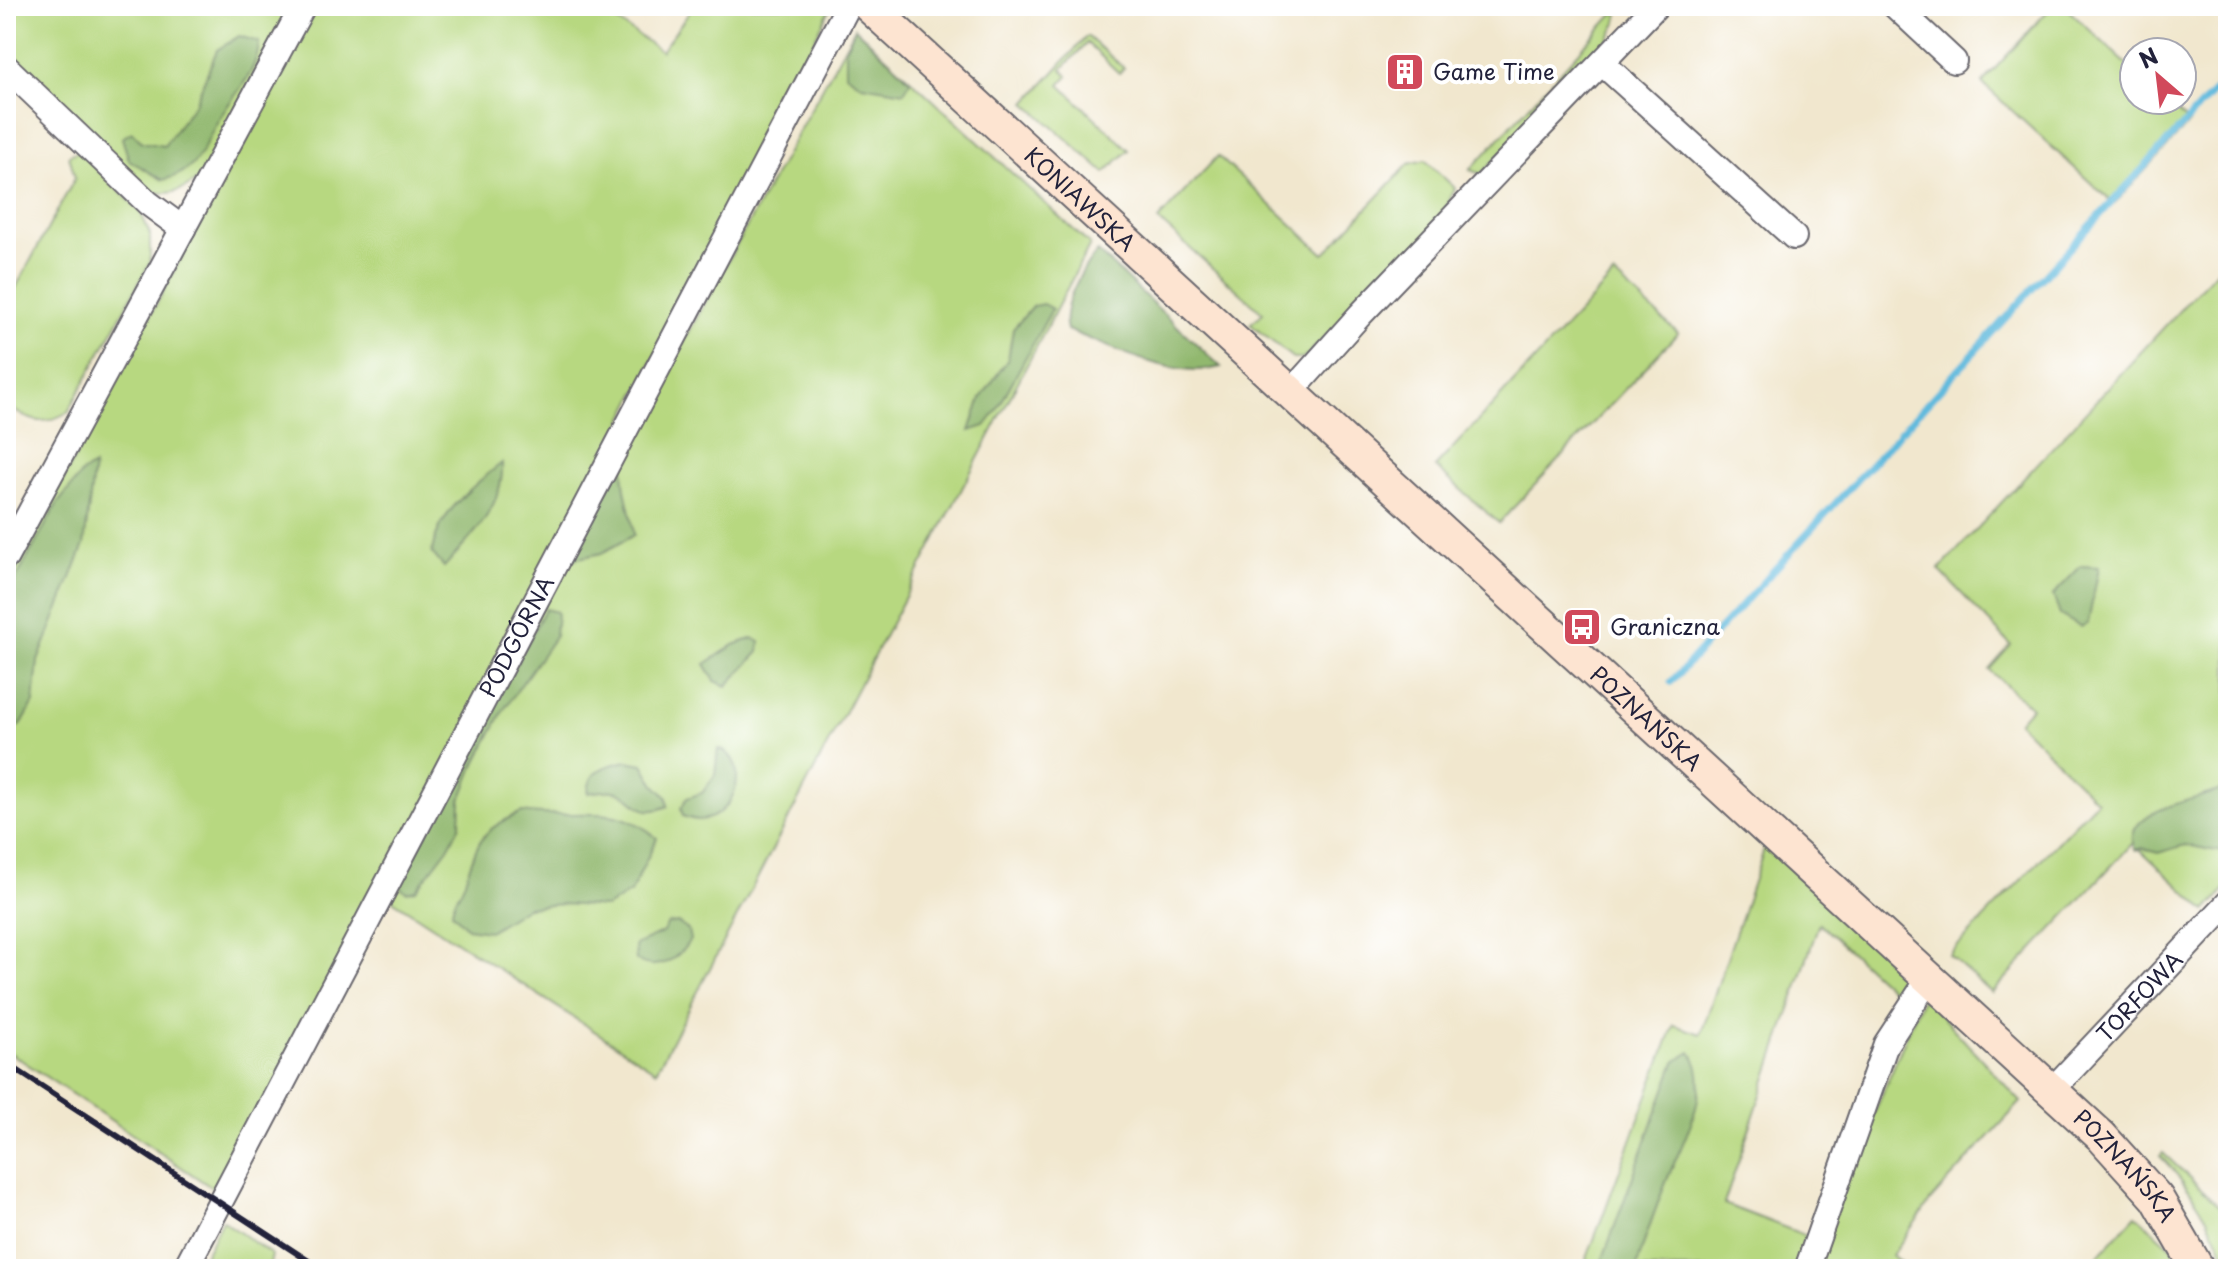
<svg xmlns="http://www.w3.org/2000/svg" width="2234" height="1275" font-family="'Playpen Sans',sans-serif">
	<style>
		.green { fill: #b7d880; stroke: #6c7d5e; stroke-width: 2 }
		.forest { fill: #91b86e; stroke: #5a6d54; stroke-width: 2 }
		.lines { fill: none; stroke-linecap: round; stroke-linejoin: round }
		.stream { stroke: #60badd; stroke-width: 7 }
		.street-casing { stroke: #6a676e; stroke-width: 28 }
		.secondary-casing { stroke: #6a676e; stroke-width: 36 }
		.street { stroke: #fff; stroke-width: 24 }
		.secondary { stroke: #fde4d1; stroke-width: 32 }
		.rail { stroke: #22223b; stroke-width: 6 }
		.labels { text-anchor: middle; stroke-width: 8; stroke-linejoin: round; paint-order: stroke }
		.poi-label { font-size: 22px; fill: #22223b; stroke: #fff; text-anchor: start }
		.street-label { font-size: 22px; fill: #22223b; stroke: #fff }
	</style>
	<rect width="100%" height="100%" fill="#fff"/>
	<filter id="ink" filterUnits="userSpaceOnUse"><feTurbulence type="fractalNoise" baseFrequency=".0125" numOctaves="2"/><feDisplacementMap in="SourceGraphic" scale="16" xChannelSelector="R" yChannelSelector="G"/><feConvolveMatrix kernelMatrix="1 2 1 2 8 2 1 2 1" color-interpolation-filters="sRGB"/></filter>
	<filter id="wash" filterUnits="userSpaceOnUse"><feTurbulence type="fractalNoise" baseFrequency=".006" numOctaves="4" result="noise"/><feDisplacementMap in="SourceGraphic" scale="32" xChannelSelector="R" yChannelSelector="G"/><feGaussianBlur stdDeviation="1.8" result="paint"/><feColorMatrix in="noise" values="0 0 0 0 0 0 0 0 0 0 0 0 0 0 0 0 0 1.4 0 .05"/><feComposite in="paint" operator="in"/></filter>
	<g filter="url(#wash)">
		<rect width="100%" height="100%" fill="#f1e7ce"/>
		<path class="green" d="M 6,6 L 291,6 L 201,178 C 185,189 173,196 153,192 L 6,64 Z
			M 315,6 L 595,6 L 661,51 L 694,6 L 831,7 L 401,860 L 855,28 L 1090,245 L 656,1071 L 383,894 L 217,1191 L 6,1050 L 6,587 Z
			M 2052,6 L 2064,6 L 2134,71 L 2134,100 L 2165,100 L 2189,123 L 2114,204 L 1982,83 Z
			M 1618,9 L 1617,23 L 1604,47 L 1481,174 L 1470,170 Z
			M 1087,36 L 1124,68 L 1119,73 L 1087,43 L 1062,69 L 1068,76 L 1060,85 L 1129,150 L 1105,173 L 1026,103 Z
			M 79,151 L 140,211 L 150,234 L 150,263 L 68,412 C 40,428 33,421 6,406 L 6,306 L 75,178 L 69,155 Z
			M 1218,156 L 1324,254 L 1409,164 L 1425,160 L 1455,188 L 1439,224 L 1303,359 L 1294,359 L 1250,324 L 1263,313 L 1158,220 Z
			M 2228,258 L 2228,887 L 2206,911 L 2133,843 L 1992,993 L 1949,955 L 2097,801 L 2018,722 L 2031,707 L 1989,670 L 2011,645 L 1939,570 Z
			M 1614,275 L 1678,333 L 1499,523 L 1435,467 Z
			M 1766,844 L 1916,984 L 1894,992 L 1819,923 L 1724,1204 L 1812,1238 L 1799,1269 L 1583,1269 L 1674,1025 L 1701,1034 Z
			M 1923,996 L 2021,1102 L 1932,1199 L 1892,1255 L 1908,1269 L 1818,1269 L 1839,1198 Z
			M 2163,1153 L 2228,1214 L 2228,1264 C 2213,1224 2190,1186 2160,1156 Z
			M 2136,1215 L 2172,1247 L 2180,1269 L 2086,1269 Z
			M 222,1220 L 272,1255 L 269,1269 L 198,1269 Z"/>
		<path class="forest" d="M 855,28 L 911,81 L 904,92 L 862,85 L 846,74 L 846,48 Z
			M 239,36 L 259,42 C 257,76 235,91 219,119 C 201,149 202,170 163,180 L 129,160 L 122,138 L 132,132 L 142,142 L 164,146 L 195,103 L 217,50 Z
			M 1098,252 L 1111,264 L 1221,367 C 1171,380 1113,347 1067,330 C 1060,308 1082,267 1098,252 Z
			M 1043,304 L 1052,309 L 996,412 L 985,426 L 970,431 L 981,398 L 1008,359 L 1013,329 L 1033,306 Z
			M 624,459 C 621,492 631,505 634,535 L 602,553 L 574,559 L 571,557 Z
			M 502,463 C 505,505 470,539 444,567 L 432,553 C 436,515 473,485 502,463 Z
			M 94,466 L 84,545 L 38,661 L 34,703 L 22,724 L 6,734 L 6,597 L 57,504 L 83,472 Z
			M 2081,566 L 2099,567 L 2088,623 L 2081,627 L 2060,615 L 2053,595 Z
			M 545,609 L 557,612 L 555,636 L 503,711 L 473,769 L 461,800 L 460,826 L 448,848 L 416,890 L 407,892 L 401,888 L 401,881 Z
			M 753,638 L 760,642 L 759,652 L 727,686 L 715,681 L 705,664 L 734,645 Z
			M 718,749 C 757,759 731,838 683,816 L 681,808 L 687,798 L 702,793 L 715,775 Z
			M 627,761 L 643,764 L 655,785 L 667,797 L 668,806 C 635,820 639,796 614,791 C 606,790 596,792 588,793 C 589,768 606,766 627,761 Z
			M 2228,787 L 2228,853 L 2185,845 L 2158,853 L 2143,848 L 2135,850 C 2118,807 2201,801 2228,787 Z
			M 522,812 C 575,821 614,799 657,838 L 631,892 L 606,907 L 563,904 L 527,907 L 489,931 L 467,928 L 452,912 C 453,899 460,895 464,883 C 480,839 477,832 522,812 Z
			M 678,923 L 688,930 L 690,940 C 678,959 659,973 636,960 L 635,945 L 662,933 L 668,924 Z
			M 1691,1052 C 1715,1087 1683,1141 1669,1175 C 1656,1206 1645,1238 1636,1269 L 1599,1269 L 1675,1062 Z"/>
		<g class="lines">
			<path class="stream" d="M 1671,682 L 2228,76"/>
		</g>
	</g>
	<g filter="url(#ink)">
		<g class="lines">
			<g class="street-casing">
				<g id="street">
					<path d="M 1895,6 L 1954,61"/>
					<path d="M 1603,64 L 1794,237"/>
					<path d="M 6,67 L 148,203 L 183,229"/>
					<path d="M 1291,392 L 1360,315 L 1656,6"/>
					<path d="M 6,557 L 303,6"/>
					<path id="s1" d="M 2052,1090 L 2228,903"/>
					<path id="s2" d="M 185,1269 L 848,6"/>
					<path d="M 1807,1269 L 1886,1044 L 1930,977"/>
				</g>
			</g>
			<g class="secondary-casing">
				<g id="secondary">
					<path id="s3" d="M 869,6 L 2101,1136 L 2157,1198 L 2198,1269"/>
				</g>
			</g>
			<use href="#street" class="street"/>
			<use href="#secondary" class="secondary"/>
			<path class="rail" d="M 6,1063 L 321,1269"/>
		</g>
	</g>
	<defs>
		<g id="building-square" transform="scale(2)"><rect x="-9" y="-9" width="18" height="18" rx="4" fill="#d1495b" stroke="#fff"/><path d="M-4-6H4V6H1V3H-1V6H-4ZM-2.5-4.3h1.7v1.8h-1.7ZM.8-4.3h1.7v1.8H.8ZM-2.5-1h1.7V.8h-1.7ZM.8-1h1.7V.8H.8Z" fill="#fff"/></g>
		<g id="bus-square" transform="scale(2)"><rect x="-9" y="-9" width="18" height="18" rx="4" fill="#d1495b" stroke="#fff"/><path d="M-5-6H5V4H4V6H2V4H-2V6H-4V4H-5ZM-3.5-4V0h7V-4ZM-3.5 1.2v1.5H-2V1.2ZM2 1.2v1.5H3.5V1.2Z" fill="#fff"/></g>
	</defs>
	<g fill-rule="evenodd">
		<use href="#building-square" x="1405" y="72"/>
		<use href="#bus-square" x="1582" y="627"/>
	</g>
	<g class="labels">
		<g class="poi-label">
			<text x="1433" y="80">Game Time</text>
			<text x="1610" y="635">Graniczna</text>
		</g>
		<g class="street-label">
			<text dy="8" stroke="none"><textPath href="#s3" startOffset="286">KONIAWSKA</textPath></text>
			<text dy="8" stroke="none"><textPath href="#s2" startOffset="714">PODGÓRNA</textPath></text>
			<text dy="8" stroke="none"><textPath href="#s3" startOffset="1054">POZNAŃSKA</textPath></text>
			<text dy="8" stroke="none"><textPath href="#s1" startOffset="128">TORFOWA</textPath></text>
			<text dy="8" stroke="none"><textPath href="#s3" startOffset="1710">POZNAŃSKA</textPath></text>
		</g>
	</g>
	<rect width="2234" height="1275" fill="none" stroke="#fff" stroke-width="32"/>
	<g transform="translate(2158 76) rotate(332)"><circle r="38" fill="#ffffff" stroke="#a7a7b1" stroke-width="2"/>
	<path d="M0-6L14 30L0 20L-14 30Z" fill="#d1495b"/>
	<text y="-12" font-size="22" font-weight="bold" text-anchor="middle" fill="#22223b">N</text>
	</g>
</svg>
